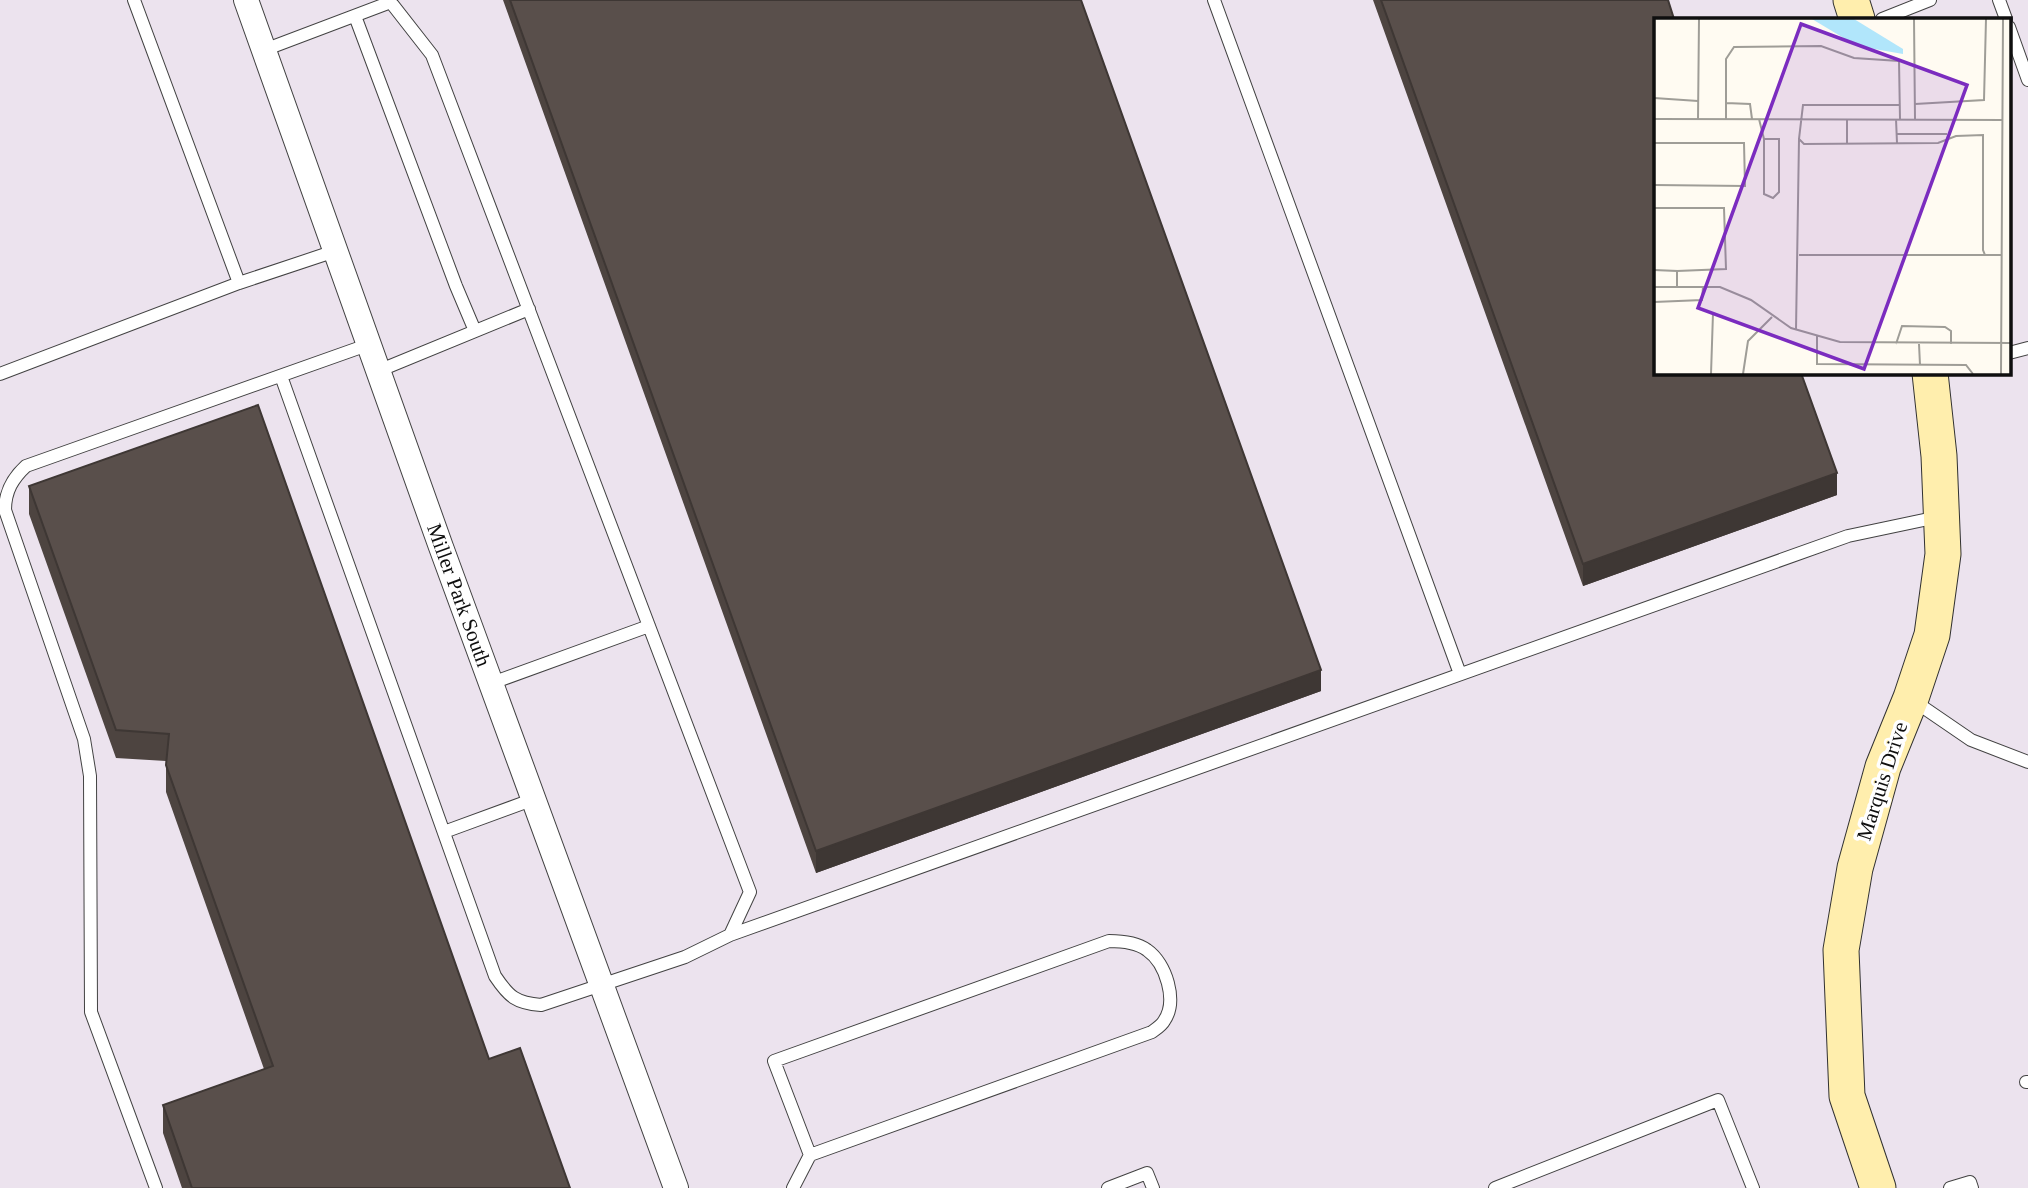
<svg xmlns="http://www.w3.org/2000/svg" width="2028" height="1188" font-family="Georgia,serif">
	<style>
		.industrial { fill: #ece3ee; fill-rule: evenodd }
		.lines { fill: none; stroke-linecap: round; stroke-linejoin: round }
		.lane-casing { stroke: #424242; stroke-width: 14 }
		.street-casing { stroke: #424242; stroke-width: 26 }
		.secondary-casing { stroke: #313131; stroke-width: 37 }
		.lane { stroke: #fff; stroke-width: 12 }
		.street { stroke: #fff; stroke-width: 24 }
		.secondary { stroke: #ffeead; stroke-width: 35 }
		.wall { fill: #4d4440 }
		.shaded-wall { fill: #3e3734 }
		.building { fill: #594f4b; stroke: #3e3734; stroke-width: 2 }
		.labels { text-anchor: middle; stroke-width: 7; stroke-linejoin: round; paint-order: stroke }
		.street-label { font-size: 21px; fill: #0f0f0f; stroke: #fff }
		.inset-road { fill: none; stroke: #9f9d97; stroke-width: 2 }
		.view { fill: #7b2cbf; fill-opacity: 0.15; stroke: #7b2cbf; stroke-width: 3.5 }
		.inset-edge { fill: none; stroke: #0f0f0f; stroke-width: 3.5 }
	</style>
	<rect width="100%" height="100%" fill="#fffbf2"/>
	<path class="industrial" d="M 0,0 L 2028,0 L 2028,1188 L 0,1188 ZM 1655,19 L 2009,19 L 2009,373 L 1655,373 Z"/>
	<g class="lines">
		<g class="lane-casing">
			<path id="lane" d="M 134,0 L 239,283
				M 1214,0 L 1460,674
				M 1999,0 L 2006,19
				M 355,16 L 456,286 L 475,331
				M 1882,19 L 1930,0
				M 2009,27 L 2028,80
				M 264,50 L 391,2
				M 2009,353 L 2028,348
				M 378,371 L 529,309
				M 0,374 L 239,283 L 335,251
				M 281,376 L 495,976 C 509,997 516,1003 541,1005 L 685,957 L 730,935 L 750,892 L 432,55 L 389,0
				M 492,683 L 649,626
				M 1914,701 L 1971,740 L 2028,762
				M 444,832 L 534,799
				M 730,935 L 1848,536 L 1938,517
				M 2026,1082 L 2028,1082
				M 156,1188 L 91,1012 L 90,776 L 84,739 L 5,510 C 5,491 13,478 26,466 L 370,344
				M 793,1188 L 810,1155 L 1152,1032 C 1156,1029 1162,1025 1164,1021 C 1178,1001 1166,963 1147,950 C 1136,942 1122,941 1109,941 L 774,1061 L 810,1155
				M 1108,1188 L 1147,1173 L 1153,1188
				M 1495,1188 L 1718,1100 L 1753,1188
				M 1950,1188 L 1970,1182 L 1972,1188"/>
		</g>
		<g class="street-casing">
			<path id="street" d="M 246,0 L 441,547 L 676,1188"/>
		</g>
		<g class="secondary-casing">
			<path id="secondary" d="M 1851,0 L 1857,19
				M 1878,1188 L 1847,1096 L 1841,950 L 1855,868 L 1883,767 L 1911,698 L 1932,635 L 1943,554 L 1939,456 L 1930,373"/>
		</g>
		<use href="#lane" class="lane"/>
		<use href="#street" class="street"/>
		<use href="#secondary" class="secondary"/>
	</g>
	<path class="wall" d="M 503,0 L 1081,0 L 1321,691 L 816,873 Z
		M 1373,0 L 1668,0 L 1837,495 L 1583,586 Z
		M 29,486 L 489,1059 L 570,1188 L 182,1188 L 163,1133 L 163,1105 L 264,1069 L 166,792 L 166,761 L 116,758 L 29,514 Z"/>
	<path class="shaded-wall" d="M 1837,473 L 1837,495 L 1583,586 L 1583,564 Z
		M 1321,670 L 1321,691 L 816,873 L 816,851 Z"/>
	<path class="building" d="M 510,0 L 1081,0 L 1321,670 L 816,851 Z
		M 1381,0 L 1668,0 L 1674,19 L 1655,19 L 1655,373 L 1801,373 L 1837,473 L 1583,564 Z
		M 258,405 L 489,1059 L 520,1048 L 570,1188 L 192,1188 L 163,1105 L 273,1066 L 166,765 L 169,734 L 116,730 L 29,486 Z"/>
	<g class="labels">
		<g class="street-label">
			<text transform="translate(459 595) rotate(70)" y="7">Miller Park South</text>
			<text transform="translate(1882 781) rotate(-72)" y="7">Marquis Drive</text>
		</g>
	</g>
	<g transform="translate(1654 18)">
		<rect width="357" height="357" fill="#fffbf2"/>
		<path d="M 158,1 L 200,1 L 249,31 L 249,36 L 203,28 Z" fill="#b1e6fb"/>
		<path class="inset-road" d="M 260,1 L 261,101M 0,80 L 44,83M 72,85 L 96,86 L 98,101M 261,86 L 330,82 L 332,1M 246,87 L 149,87 L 145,121 L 150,126 L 284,125 L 302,118 L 329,117 L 329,232 L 331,237 L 347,237M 0,101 L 349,102M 44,101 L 45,1M 72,101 L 72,41 L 80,29 L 167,28 L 200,40 L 245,43 L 246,101M 105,101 L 110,121 L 125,121 L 125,174 L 119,180 L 110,176 L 110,121M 193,101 L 193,126M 242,101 L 243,125M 243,116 L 293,116M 0,125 L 90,125 L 91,168 L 0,167M 0,190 L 70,190 L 72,251 L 23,253M 145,237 L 331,237M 0,252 L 23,253 L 23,269M 0,269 L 66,269 L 97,282 L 137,310 L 186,324 L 357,325M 0,284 L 48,282 L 49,269M 142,312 L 145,121M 163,318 L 163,346 L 312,347 L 319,356M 242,326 L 248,308 L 291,309 L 297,313 L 297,326M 265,326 L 266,347M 57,356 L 59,295M 89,356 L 94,323 L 118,299M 347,356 L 349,1"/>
		<path class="view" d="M 147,6 L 313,67 L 210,351 L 44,290 Z"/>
		<rect width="357" height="357" class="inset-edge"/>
	</g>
</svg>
